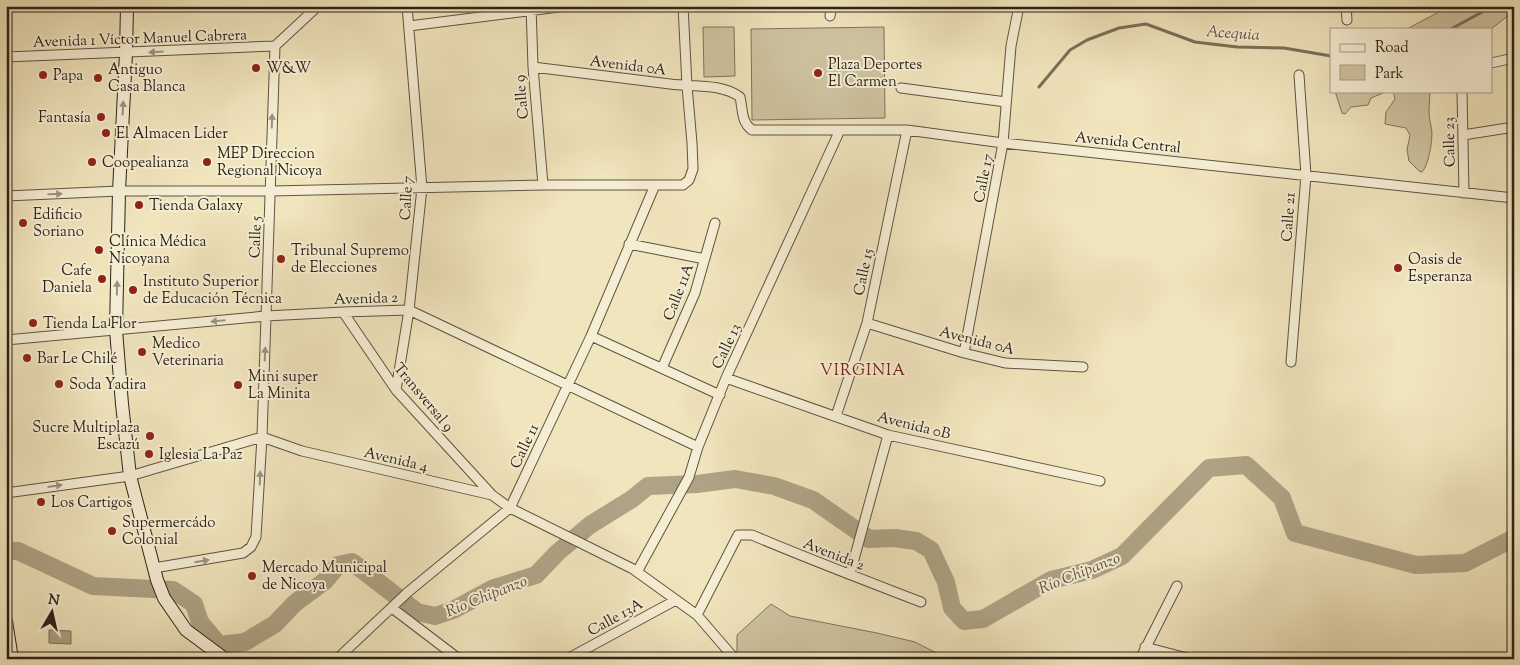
<svg xmlns="http://www.w3.org/2000/svg" width="1520" height="665" font-family="'Sorts Mill Goudy',serif">
	<style>
		.green { fill: #cfc4a1; stroke: #7d745d }
		.water { fill: #aea385; stroke: #7a705a }
		.lines { fill: none; stroke-linecap: round; stroke-linejoin: round }
		.stream { stroke: #7a705a; stroke-width: 3 }
		.river { stroke: #aea385; stroke-width: 18 }
		.street-casing { stroke: #5c5442; stroke-width: 11 }
		.secondary-casing { stroke: #2b2319; stroke-width: 14 }
		.street { stroke: #f6eed4; stroke-width: 9 }
		.secondary { stroke: #f6eed4; stroke-width: 12 }
		.oneway { fill: #9b9380 }
		.poi-dot { fill: #8f2418; stroke: #f6eed4; stroke-width: 2 }
		.labels { text-anchor: middle; stroke-width: 4; stroke-linejoin: round; paint-order: stroke }
		.street-label { font-size: 15px; fill: #2b2319; stroke: #f6eed4 }
		.poi-label { font-size: 15px; fill: #2b2319; stroke: #f6eed4; text-anchor: start }
		.water-label { font-size: 16px; font-style: italic; fill: #59503f; stroke: #f6eed4 }
		.neighbourhood-label { font-size: 16px; letter-spacing: 1px; fill: #7a1f14; stroke: #f6eed4 }
	</style>
	<rect width="100%" height="100%" fill="#f1e5bd"/>
	<filter id="stains"><feTurbulence type="fractalNoise" baseFrequency=".004" numOctaves="4"/><feColorMatrix values="0 0 0 0 .2 0 0 0 0 .09 0 0 0 0 .02 0 0 0 .5 -.17"/></filter>
	<radialGradient id="worn" r=".72"><stop offset=".6" stop-color="#630" stop-opacity="0"/><stop offset="1" stop-color="#630" stop-opacity=".3"/></radialGradient>
	<path class="green" d="M 1450,6 L 1514,6 L 1514,11 L 1491,29 L 1407,29 Z
		M 703,27 L 734,27 L 735,76 L 704,77 Z
		M 884,27 L 885,118 L 752,120 L 751,29 Z
		M 1335,91 L 1385,91 L 1383,93 L 1371,98 L 1368,105 L 1351,107 L 1345,114 L 1342,113 Z
		M 1393,91 L 1430,91 C 1430,98 1429,104 1429,111 C 1429,117 1430,121 1431,126 C 1434,135 1429,165 1422,172 L 1419,171 L 1409,161 L 1407,150 L 1410,135 L 1406,128 L 1385,124 L 1386,112 L 1395,99 Z
		M 771,604 L 790,616 L 877,633 L 915,642 L 948,659 L 741,659 L 737,656 L 737,635 Z"/>
	<path class="water" d="M 49,630 L 71,631 L 71,644 L 49,643 Z"/>
	<g class="lines">
		<path class="stream" d="M 1451,29 L 1493,6
			M 1039,87 L 1070,50 L 1087,40 L 1119,28 L 1146,24 L 1195,42 L 1237,47 L 1284,48 L 1331,56"/>
		<path class="river" d="M 6,551 L 18,551 L 93,586 L 173,590 L 194,604 L 200,622 L 219,645 L 245,642 L 275,624 L 295,603 L 325,581 L 338,565 L 352,562 L 417,612 L 435,616 L 453,610 L 494,588 L 536,575 L 557,553 L 590,525 L 632,499 L 648,486 L 697,484 L 735,479 L 774,486 L 813,500 L 869,539 L 895,538 L 916,541 L 931,550 L 946,582 L 952,608 L 964,621 L 983,619 L 1051,580 L 1092,570 L 1122,556 L 1209,468 L 1246,465 L 1282,498 L 1295,533 L 1416,565 L 1465,563 L 1514,538"/>
		<g class="street-casing">
			<path id="street" d="M 531,6 L 533,67 L 543,185
				M 1346,6 L 1347,20
				M 830,16 L 832,6
				M 409,26 L 567,6
				M 275,46 L 318,6
				M 6,57 L 275,46
				M 1491,63 L 1514,58
				M 533,67 C 578,73 624,78 670,84 C 693,87 721,83 740,97 C 743,110 741,122 752,130 L 907,130 L 1003,143 L 1514,198
				M 901,88 L 1006,102
				M 1462,91 L 1464,193
				M 1463,135 L 1514,127
				M 6,196 L 119,191 L 271,191 L 543,185 L 683,185 L 689,180 L 693,169 L 692,143 L 687,86 L 683,6
				M 629,244 L 705,259
				M 343,312 L 396,390 L 492,495
				M 867,323 L 964,353 L 1005,363 L 1083,367
				M 591,336 L 720,395
				M 6,340 L 266,316 L 343,312 L 409,310 L 698,447
				M 964,353 L 1003,143 L 1011,46 L 1019,6
				M 1291,362 L 1306,175 L 1299,75
				M 662,368 L 695,293 L 715,223
				M 726,378 L 888,435 L 1100,481
				M 396,390 L 409,310 L 422,188 L 407,6
				M 836,416 L 867,323 L 907,130
				M 6,493 L 130,476 L 262,437 L 302,451 L 492,495 L 510,508 L 633,569 L 697,615 L 735,659
				M 154,568 L 243,553 L 251,547 L 256,537 L 262,437 L 275,46
				M 637,572 L 689,477 L 698,447 L 726,378 L 840,130
				M 850,574 L 888,435
				M 392,608 L 459,659
				M 697,615 L 738,535 L 752,535 C 808,559 864,580 921,602
				M 1145,647 L 1191,659
				M 337,659 L 408,592 L 510,508 L 591,336 L 655,185
				M 567,659 L 676,600
				M 1140,659 L 1177,586"/>
		</g>
		<g class="secondary-casing">
			<path id="secondary" d="M 127,6 L 126,53 L 119,191 L 116,330 L 122,404 L 130,476 L 157,580 L 164,598 L 186,630 L 225,659
				M 6,621 L 12,659"/>
		</g>
		<use href="#street" class="street"/>
		<use href="#secondary" class="secondary"/>
	</g>
	<defs><path id="oneway-solid" d="M-6-.8H1V-3.2L6.5 0L1 3.2V.8H-6Z" transform="scale(1.25)"/></defs>
	<g class="oneway">
		<use href="#oneway-solid" transform="translate(156 52) rotate(177)"/>
		<use href="#oneway-solid" transform="translate(123 108) rotate(-87)"/>
		<use href="#oneway-solid" transform="translate(272 121) rotate(-88)"/>
		<use href="#oneway-solid" transform="translate(55 194) rotate(-2)"/>
		<use href="#oneway-solid" transform="translate(117 288) rotate(-89)"/>
		<use href="#oneway-solid" transform="translate(218 321) rotate(175)"/>
		<use href="#oneway-solid" transform="translate(265 354) rotate(-88)"/>
		<use href="#oneway-solid" transform="translate(260 478) rotate(-88)"/>
		<use href="#oneway-solid" transform="translate(55 486) rotate(-8)"/>
		<use href="#oneway-solid" transform="translate(202 561) rotate(-9)"/>
	</g>
	<g class="poi-dot">
		<circle cx="256" cy="68" r="5"/>
		<circle cx="818" cy="73" r="5"/>
		<circle cx="43" cy="75" r="5"/>
		<circle cx="98" cy="78" r="5"/>
		<circle cx="101" cy="117" r="5"/>
		<circle cx="106" cy="133" r="5"/>
		<circle cx="92" cy="162" r="5"/>
		<circle cx="207" cy="162" r="5"/>
		<circle cx="139" cy="205" r="5"/>
		<circle cx="23" cy="223" r="5"/>
		<circle cx="99" cy="250" r="5"/>
		<circle cx="281" cy="259" r="5"/>
		<circle cx="1398" cy="268" r="5"/>
		<circle cx="102" cy="279" r="5"/>
		<circle cx="133" cy="290" r="5"/>
		<circle cx="33" cy="323" r="5"/>
		<circle cx="142" cy="352" r="5"/>
		<circle cx="27" cy="358" r="5"/>
		<circle cx="59" cy="384" r="5"/>
		<circle cx="238" cy="385" r="5"/>
		<circle cx="150" cy="436" r="5"/>
		<circle cx="149" cy="454" r="5"/>
		<circle cx="41" cy="502" r="5"/>
		<circle cx="112" cy="531" r="5"/>
		<circle cx="252" cy="576" r="5"/>
	</g>
	<g class="labels">
		<g class="street-label">
			<text transform="translate(140 38) rotate(-2)" y="5">Avenida 1 Víctor Manuel Cabrera</text>
			<text transform="translate(628 65) rotate(7)" y="5">Avenida 0A</text>
			<text transform="translate(521 97) rotate(-95)" y="5">Calle 9</text>
			<text transform="translate(1128 142) rotate(6)" y="5">Avenida Central</text>
			<text transform="translate(1449 142) rotate(-91)" y="5">Calle 23</text>
			<text transform="translate(983 178) rotate(-79)" y="5">Calle 17</text>
			<text transform="translate(406 198) rotate(-87)" y="5">Calle 7</text>
			<text transform="translate(1288 217) rotate(-86)" y="5">Calle 21</text>
			<text transform="translate(255 237) rotate(-88)" y="5">Calle 5</text>
			<text transform="translate(863 272) rotate(-78)" y="5">Calle 15</text>
			<text transform="translate(678 292) rotate(-69)" y="5">Calle 11A</text>
			<text transform="translate(366 298) rotate(-2)" y="5">Avenida 2</text>
			<text transform="translate(977 340) rotate(14)" y="5">Avenida 0A</text>
			<text transform="translate(726 346) rotate(-65)" y="5">Calle 13</text>
			<text transform="translate(424 397) rotate(50)" y="5">Transversal 9</text>
			<text transform="translate(914 425) rotate(14)" y="5">Avenida 0B</text>
			<text transform="translate(524 446) rotate(-65)" y="5">Calle 11</text>
			<text transform="translate(396 459) rotate(13)" y="5">Avenida 4</text>
			<text transform="translate(834 554) rotate(21)" y="5">Avenida 2</text>
			<text transform="translate(615 617) rotate(-29)" y="5">Calle 13A</text>
		</g>
		<g class="poi-label">
			<text x="828" y="69">Plaza Deportes<tspan x="828" dy="17">El Carmen</tspan></text>
			<text x="266" y="73">W&amp;W</text>
			<text x="108" y="74">Antiguo<tspan x="108" dy="17">Casa Blanca</tspan></text>
			<text x="53" y="80">Papa</text>
			<text x="91" y="122" text-anchor="end">Fantasía</text>
			<text x="116" y="138">El Almacen Lider</text>
			<text x="217" y="158">MEP Direccion<tspan x="217" dy="17">Regional Nicoya</tspan></text>
			<text x="102" y="167">Coopealianza</text>
			<text x="149" y="210">Tienda Galaxy</text>
			<text x="33" y="219">Edificio<tspan x="33" dy="17">Soriano</tspan></text>
			<text x="109" y="246">Clínica Médica<tspan x="109" dy="17">Nicoyana</tspan></text>
			<text x="291" y="255">Tribunal Supremo<tspan x="291" dy="17">de Elecciones</tspan></text>
			<text x="1408" y="264">Oasis de<tspan x="1408" dy="17">Esperanza</tspan></text>
			<text x="92" y="275" text-anchor="end">Cafe<tspan x="92" dy="17">Daniela</tspan></text>
			<text x="143" y="286">Instituto Superior<tspan x="143" dy="17">de Educación Técnica</tspan></text>
			<text x="43" y="328">Tienda La Flor</text>
			<text x="152" y="348">Medico<tspan x="152" dy="17">Veterinaria</tspan></text>
			<text x="37" y="363">Bar Le Chilé</text>
			<text x="248" y="381">Mini super<tspan x="248" dy="17">La Minita</tspan></text>
			<text x="69" y="389">Soda Yadira</text>
			<text x="140" y="432" text-anchor="end">Sucre Multiplaza<tspan x="140" dy="17">Escazú</tspan></text>
			<text x="159" y="459">Iglesia La Paz</text>
			<text x="51" y="507">Los Cartigos</text>
			<text x="122" y="527">Supermercádo<tspan x="122" dy="17">Colonial</tspan></text>
			<text x="262" y="572">Mercado Municipal<tspan x="262" dy="17">de Nicoya</tspan></text>
		</g>
		<g class="water-label">
			<text transform="translate(1233 32) rotate(4)" y="6">Acequia</text>
			<text transform="translate(1079 572) rotate(-22)" y="6">Río Chipanzo</text>
			<text transform="translate(486 595) rotate(-22)" y="6">Río Chipanzo</text>
		</g>
		<g class="neighbourhood-label">
			<text x="863" y="375">VIRGINIA</text>
		</g>
	</g>
	<rect width="1520" height="665" fill="none" stroke="#f1e5bd" stroke-width="25"/>
	<rect x="8" y="8" width="1505" height="650" fill="none" stroke="#2b2319" stroke-width="2.5"/>
	<rect x="12" y="12" width="1495" height="640" fill="none" stroke="#2b2319"/>
	<rect x="1330" y="28" width="162" height="65" fill="#f6eed4" stroke="#a59d89"/>
	<rect x="1340" y="44" width="25" height="8" fill="#f6eed4" stroke="#a59d89"/>
	<text x="1375" y="52" font-size="15" fill="#2b2319">Road</text>
	<rect x="1340" y="65" width="25" height="15" fill="#cfc4a1" stroke="#a59d89"/>
	<text x="1375" y="78" font-size="15" fill="#2b2319">Park</text>
	<g transform="translate(52 612) rotate(9)" stroke="#f6eed4" stroke-width="4" paint-order="stroke">
	<path d="M0-4L9 19L0 12L-9 19Z" fill="#2b2319"/>
	<text y="-8" font-size="14" font-weight="bold" text-anchor="middle" fill="#2b2319">N</text>
	</g>
	<rect width="100%" height="100%" filter="url(#stains)"/>
	<rect width="100%" height="100%" fill="url(#worn)"/>
</svg>
